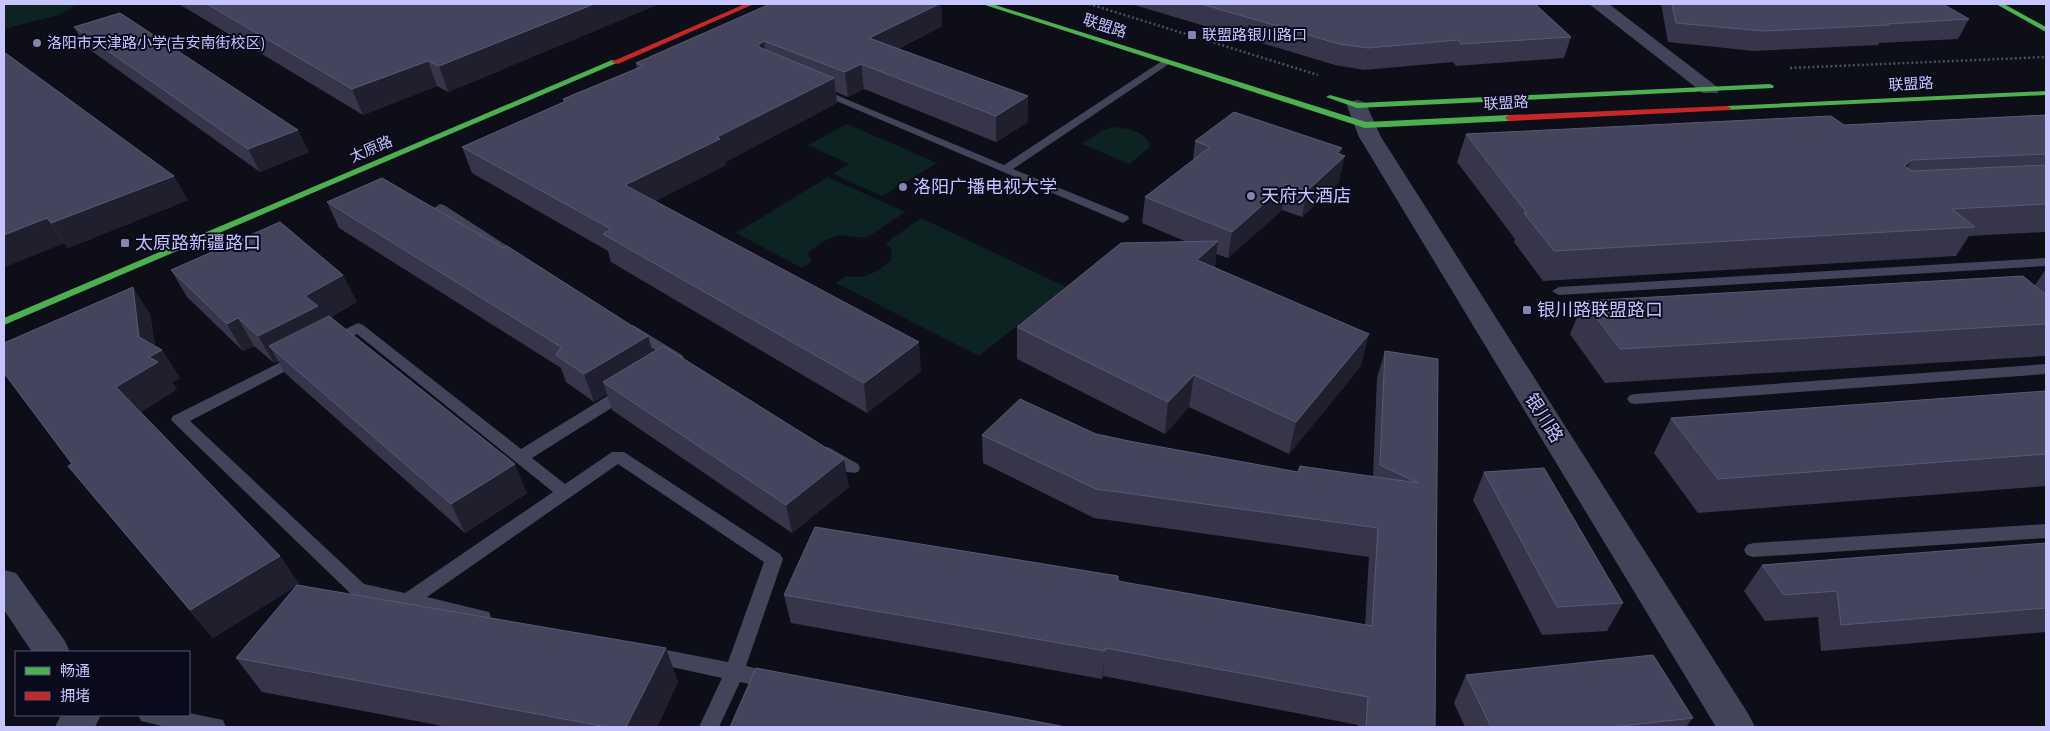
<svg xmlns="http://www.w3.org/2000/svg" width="2050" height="731" font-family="'PT Sans Narrow','Noto Sans SC',sans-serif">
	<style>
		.green { fill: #0d2322 }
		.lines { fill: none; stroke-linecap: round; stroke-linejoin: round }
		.path { stroke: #42545f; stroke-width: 2.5; stroke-dasharray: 2 2.5; stroke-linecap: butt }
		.lane { fill: #424459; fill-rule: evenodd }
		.street { fill: #424459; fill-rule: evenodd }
		.fast { fill: #4caf50; fill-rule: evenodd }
		.jam { fill: #c62828; fill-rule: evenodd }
		.wall { fill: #36354a }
		.shaded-wall { fill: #1f1f2e }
		.building { fill: #45445d; stroke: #5a5876 }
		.poi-dot { fill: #8685ae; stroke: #0b0a1c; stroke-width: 2 }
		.labels { text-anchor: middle; stroke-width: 4; stroke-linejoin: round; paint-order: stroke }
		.far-street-label { font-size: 15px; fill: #c6c5ff; stroke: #0b0a1c }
		.far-poi-label { font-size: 15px; fill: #c6c5ff; stroke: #0b0a1c; text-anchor: start }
		.poi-label { font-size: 18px; fill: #c6c5ff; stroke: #0b0a1c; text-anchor: start }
		.street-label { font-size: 18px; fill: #c6c5ff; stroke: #0b0a1c }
	</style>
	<rect width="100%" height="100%" fill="#0e0e18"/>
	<path class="green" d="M 4,4 L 77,4 L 59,15 L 4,29 Z
		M 847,124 L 937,163 L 882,196 L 833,174 L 849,164 L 808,145 Z
		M 1113,127 C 1129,129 1146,130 1150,147 L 1129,164 L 1082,144 L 1103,130 Z
		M 828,177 L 905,212 L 866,238 L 838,235 L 820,243 L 808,253 L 812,261 L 802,268 L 736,233 Z
		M 921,218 L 1066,287 L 979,356 L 836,283 L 846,276 C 864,280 879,272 891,260 L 892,250 L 886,243 Z"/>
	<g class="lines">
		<path class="path" d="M 1089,4 L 1318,75
			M 1790,68 L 2046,57"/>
		<path class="lane" d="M 1165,59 L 1169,60 L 1169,64 L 1013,169 L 1128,216 L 1129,219 L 1123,223 L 813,91 L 818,88 L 822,89 L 1004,165 Z
			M 440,204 L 444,205 L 521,255 L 514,259 L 509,258 L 436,211 L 434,208 Z
			M 2046,258 L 2046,266 L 1559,295 L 1552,291 L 1559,287 Z
			M 358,323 L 363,325 L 521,449 L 622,387 L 632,387 L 635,391 L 632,395 L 532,458 L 565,484 L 612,452 L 624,452 L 780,554 L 783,559 L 746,666 L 780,674 L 783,680 L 780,686 L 773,689 L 740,682 L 719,727 L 699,727 L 722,678 L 644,661 L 641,655 L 644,649 L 651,647 L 728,662 L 764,562 L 618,464 L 427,597 L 489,612 L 491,617 L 489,622 L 482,625 L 352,595 L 171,420 L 173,416 L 295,355 L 305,355 L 307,358 L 305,361 L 190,421 L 364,584 L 405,593 L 553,492 L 357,334 L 332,346 L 325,341 L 327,338 Z
			M 633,325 L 682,355 L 684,358 L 682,361 L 672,361 L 628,333 L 626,330 L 628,327 Z
			M 2046,364 L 2046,374 L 1635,404 L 1630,403 L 1627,399 L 1630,395 L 1635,394 Z
			M 828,447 L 858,464 L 860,468 L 858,472 C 847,476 826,463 820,453 L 822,449 Z
			M 2046,524 L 2046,538 L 1753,557 L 1747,555 L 1744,550 L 1747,545 L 1753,543 Z
			M 189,713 L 223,720 L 226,727 L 166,727 L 141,721 L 138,715 Z"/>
		<path class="street" d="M 1589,4 L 1609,4 L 1720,89 L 1717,93 L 1703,93 Z
			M 1357,100 L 1364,102 L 1367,106 L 1381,137 L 1749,715 L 1755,727 L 1716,727 L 1359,137 L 1347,106 L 1350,102 Z
			M 4,570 L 16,573 L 65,641 L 70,652 L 32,652 L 4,610 Z
			M 61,715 L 101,715 L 95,727 L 55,727 Z"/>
		<path class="fast" d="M 982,4 L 992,4 L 1366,122 L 1509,115 L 1513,118 L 1509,121 L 1365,128 Z
			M 1996,4 L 2004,4 L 2046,27 L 2046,32 Z
			M 612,60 L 619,62 L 4,325 L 4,318 Z
			M 1770,84 L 1774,86 L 1773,88 L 1357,108 L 1326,97 L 1330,95 L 1358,103 Z
			M 2046,91 L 2046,95 L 1727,110 L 1723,108 L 1727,106 Z"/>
		<path class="jam" d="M 745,4 L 754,4 L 618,64 L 611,62 Z
			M 1727,106 L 1731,108 L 1730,110 L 1509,121 L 1505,118 L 1509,115 Z"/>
	</g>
	<path class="wall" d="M 179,4 L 659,4 L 448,92 L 437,86 L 363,115 Z
		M 770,4 L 941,4 L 942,26 L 898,49 L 1028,96 L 1028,122 L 996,142 L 864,89 L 848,97 L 836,92 L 837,103 L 725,162 L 726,165 L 655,201 L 921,371 L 867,413 L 611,262 L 608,251 L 472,173 L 462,147 L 564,102 L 563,99 L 637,68 L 636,63 Z
		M 1131,4 L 1535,4 L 1571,37 L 1564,58 L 1456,66 L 1453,62 L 1364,70 L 1335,65 Z
		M 1661,4 L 1943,4 L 1969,19 L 1958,39 L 1879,43 L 1878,45 L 1754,51 L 1668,42 Z
		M 74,27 L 309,152 L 260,172 L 86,47 Z
		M 4,52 L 188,200 L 68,248 L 64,243 L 4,267 Z
		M 2046,115 L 2046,232 L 1969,236 L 1956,256 L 1543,281 L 1514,242 L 1515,239 L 1457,162 L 1466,134 L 1844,125 Z
		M 1195,141 L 1341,155 L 1339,182 L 1302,217 L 1282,210 L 1228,258 L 1216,254 L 1215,267 L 1361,366 L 1289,454 L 1189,407 L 1165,434 L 1017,359 L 1017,327 L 1187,242 L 1142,223 L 1145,197 L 1193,160 Z
		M 327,202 L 648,336 L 653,352 L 849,487 L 792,533 L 612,410 L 607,394 L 594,402 L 566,382 L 561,368 L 339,228 Z
		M 2046,269 L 2046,356 L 1605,383 L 1570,334 L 1584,301 L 2035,285 Z
		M 171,270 L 357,302 L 331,317 L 527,493 L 465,533 L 285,373 L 278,361 L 274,363 L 254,346 L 243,351 L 187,297 Z
		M 150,314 L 155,346 L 162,350 L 180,378 L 172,382 L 177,389 L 141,412 L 280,556 L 299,584 L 298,585 L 678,682 L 657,727 L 448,727 L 262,692 L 236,658 L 296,586 L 213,638 L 91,494 L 68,466 L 72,464 Z
		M 1385,351 L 1438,359 L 1435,727 L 1358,727 L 1358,725 L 1103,676 L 1102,679 L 791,623 L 784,595 L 1118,576 L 1118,581 L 1365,625 L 1369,557 L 1094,518 L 983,463 L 982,435 L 1096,434 L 1134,442 L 1298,472 L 1373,476 L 1377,378 Z
		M 2046,391 L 2046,486 L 1698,513 L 1654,453 L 1671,418 Z
		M 1484,472 L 1623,603 L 1607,631 L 1542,635 L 1473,500 Z
		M 2046,543 L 2046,632 L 1821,651 L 1818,617 L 1765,621 L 1744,591 L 1762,565 Z
		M 1466,675 L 1693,718 L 1686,727 L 1465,727 L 1454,703 Z"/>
	<path class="shaded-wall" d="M 594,4 L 659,4 L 448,92 L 439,66 Z
		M 939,4 L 941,4 L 942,26 L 871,62 L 869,38 Z
		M 764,41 L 768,65 L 758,45 Z
		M 428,61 L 437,86 L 363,115 L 352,89 Z
		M 861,64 L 864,89 L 848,97 L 845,72 Z
		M 834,78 L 837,103 L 725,162 L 726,165 L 632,213 L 625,185 L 717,137 Z
		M 1028,96 L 1028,122 L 996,142 L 996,116 Z
		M 298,130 L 309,152 L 260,172 L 248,149 Z
		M 1342,148 L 1340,161 L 1345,156 L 1339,182 L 1302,217 L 1307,191 L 1337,153 Z
		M 1912,160 L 1895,188 L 1904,166 Z
		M 174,176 L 188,200 L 68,248 L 51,223 Z
		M 1286,184 L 1282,210 L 1228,258 L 1232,232 Z
		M 47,218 L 64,243 L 4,267 L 4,235 Z
		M 1218,241 L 1214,272 L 1197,260 Z
		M 343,275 L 357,302 L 325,320 L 269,346 L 278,361 L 274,363 L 258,336 L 305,296 Z
		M 133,287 L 150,314 L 156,353 L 162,350 L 180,378 L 172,382 L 177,389 L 136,415 L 116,387 L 149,357 L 139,337 Z
		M 238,318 L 254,346 L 243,351 L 227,324 Z
		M 1369,334 L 1361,366 L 1289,454 L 1296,422 Z
		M 648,336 L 656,364 L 603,382 L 607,394 L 594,402 L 584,374 Z
		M 919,342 L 921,371 L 867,413 L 864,383 Z
		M 1194,375 L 1189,407 L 1165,434 L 1168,402 Z
		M 844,459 L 849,487 L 792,533 L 786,505 Z
		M 515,464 L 527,493 L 465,533 L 451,504 Z
		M 280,556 L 299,584 L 213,638 L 190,610 Z
		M 666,648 L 678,682 L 657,727 L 626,727 Z
		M 1105,648 L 1103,676 L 1102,679 L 1105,651 Z"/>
	<path class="building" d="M 207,4 L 594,4 L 439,66 L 428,61 L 352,89 Z
		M 770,4 L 939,4 L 869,38 L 1028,96 L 996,116 L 861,64 L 845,72 L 764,41 L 758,45 L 759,47 L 834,78 L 717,137 L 720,139 L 625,185 L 919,342 L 864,383 L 603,234 L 611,229 L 462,147 L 566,101 L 563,99 L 643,66 L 636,63 Z
		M 1201,4 L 1535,4 L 1571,37 L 1461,44 L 1458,40 L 1368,48 L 1339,44 Z
		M 1672,4 L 1943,4 L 1969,19 L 1887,24 L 1889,25 L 1763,31 L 1676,23 Z
		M 120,13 L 298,130 L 248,149 L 74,27 Z
		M 4,52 L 174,176 L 51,223 L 47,218 L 4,235 Z
		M 1234,112 L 1342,148 L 1337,153 L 1345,156 L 1307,191 L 1286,184 L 1232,232 L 1145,197 L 1210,147 L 1195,141 Z
		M 2046,115 L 2046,154 L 1912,160 L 1904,166 L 1912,171 L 2046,165 L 2046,204 L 1952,209 L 1975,227 L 1554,251 L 1524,213 L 1527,213 L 1466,134 L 1831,116 L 1844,125 Z
		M 382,178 L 503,248 L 507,246 L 648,336 L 584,374 L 556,355 L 561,347 L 327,202 Z
		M 280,222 L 343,275 L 305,296 L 318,306 L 258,336 L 238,318 L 227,324 L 171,270 Z
		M 1218,241 L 1197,260 L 1369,334 L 1296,422 L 1194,375 L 1168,402 L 1017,327 L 1121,243 Z
		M 2023,276 L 2046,295 L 2046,324 L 1620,349 L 1584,301 Z
		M 133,287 L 139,337 L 162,350 L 149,357 L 158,362 L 116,387 L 280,556 L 190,610 L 68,466 L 72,464 L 4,373 L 4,343 Z
		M 329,316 L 515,464 L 451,504 L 269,346 Z
		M 663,346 L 844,459 L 786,505 L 603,382 Z
		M 1385,351 L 1438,359 L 1435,727 L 1366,727 L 1368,697 L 1105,648 L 1105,651 L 784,595 L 815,527 L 1118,576 L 1118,581 L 1372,626 L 1378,528 L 1096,489 L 982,435 L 1020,399 L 1096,434 L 1134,442 L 1298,472 L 1300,466 L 1418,483 L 1380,465 Z
		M 2046,391 L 2046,454 L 1718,479 L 1671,418 Z
		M 1544,468 L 1623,603 L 1557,607 L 1484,472 Z
		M 2046,543 L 2046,608 L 1841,625 L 1837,591 L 1784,595 L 1762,565 Z
		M 297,585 L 666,648 L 626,727 L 607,727 L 236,658 Z
		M 1653,655 L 1693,718 L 1612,727 L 1491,727 L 1466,675 Z
		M 756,668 L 1066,727 L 730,727 Z"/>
	<g class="poi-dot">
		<rect x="1187" y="30" width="10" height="10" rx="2.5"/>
		<circle cx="37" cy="43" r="5"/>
		<circle cx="903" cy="187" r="5"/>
		<circle cx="1251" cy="196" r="5"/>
		<rect x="120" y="238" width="10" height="10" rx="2.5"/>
		<rect x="1522" y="305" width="10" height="10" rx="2.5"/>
	</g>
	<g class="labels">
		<g class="far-street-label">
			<text transform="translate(1105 26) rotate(18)" y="5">联盟路</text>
			<text transform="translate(1911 84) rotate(-3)" y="5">联盟路</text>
			<text transform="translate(1506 103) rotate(-3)" y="5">联盟路</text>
			<text transform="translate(371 149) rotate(-23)" y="5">太原路</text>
		</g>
		<g class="far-poi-label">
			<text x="1202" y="40">联盟路银川路口</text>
			<text x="47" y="48">洛阳市天津路小学(吉安南街校区)</text>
		</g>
		<g class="poi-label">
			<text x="913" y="193">洛阳广播电视大学</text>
			<text x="1261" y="202">天府大酒店</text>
			<text x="135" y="249">太原路新疆路口</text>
			<text x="1537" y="316">银川路联盟路口</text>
		</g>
		<g class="street-label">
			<text transform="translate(1544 418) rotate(58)" y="6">银川路</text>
		</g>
	</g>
	<rect width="2050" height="731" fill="none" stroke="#c6c5ff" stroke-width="10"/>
	<rect x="15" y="651" width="175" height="65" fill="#0b0a1c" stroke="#565577"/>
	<rect x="25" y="667" width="25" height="8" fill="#4caf50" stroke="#565577"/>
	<text x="60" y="676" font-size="15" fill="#c6c5ff">畅通</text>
	<rect x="25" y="692" width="25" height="8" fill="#c62828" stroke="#565577"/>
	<text x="60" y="701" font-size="15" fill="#c6c5ff">拥堵</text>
</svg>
